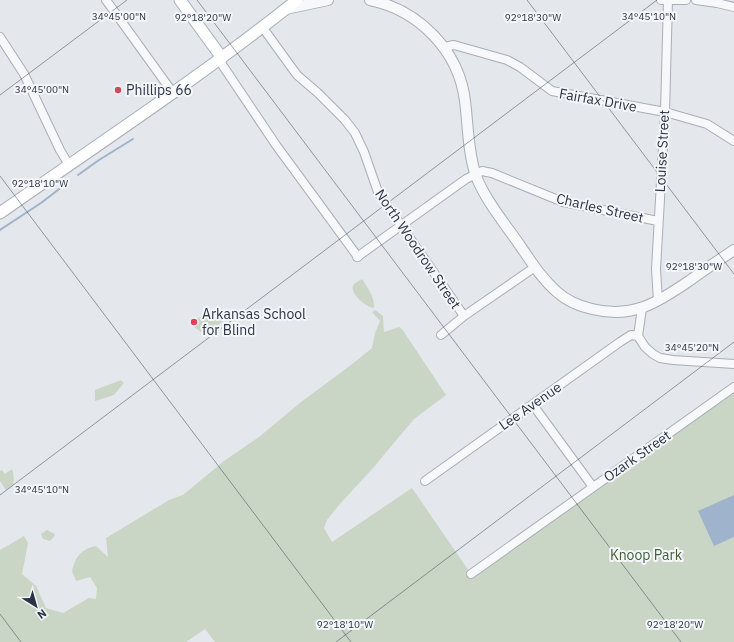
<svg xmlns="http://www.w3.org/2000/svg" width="734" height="642" font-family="'IBM Plex Sans',sans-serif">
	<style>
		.green { fill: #c9d6c5 }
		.water { fill: #9fb4cc }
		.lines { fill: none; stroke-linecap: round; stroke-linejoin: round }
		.stream { stroke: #9fb4cc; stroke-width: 2 }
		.minor-casing { stroke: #a9aeb7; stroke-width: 10 }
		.tertiary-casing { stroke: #a9aeb7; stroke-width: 12 }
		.secondary-casing { stroke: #a9aeb7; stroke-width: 13 }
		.minor { stroke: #f7f8fa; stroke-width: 8 }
		.tertiary { stroke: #f7f8fa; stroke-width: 10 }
		.secondary { stroke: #fff; stroke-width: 11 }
		.ticks { fill: none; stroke: #2b3445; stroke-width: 1; stroke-opacity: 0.45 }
		.poi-dot { fill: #d1495b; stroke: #f4f6f9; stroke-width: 1.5 }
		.labels { text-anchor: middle; stroke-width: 4; stroke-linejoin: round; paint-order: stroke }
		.poi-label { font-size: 14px; fill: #2b3445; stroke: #f4f6f9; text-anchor: start }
		.street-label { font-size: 14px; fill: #2b3445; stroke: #f4f6f9 }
		.park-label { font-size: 14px; fill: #3f6138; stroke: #f4f6f9 }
		.ticks-label { font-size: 10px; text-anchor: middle; fill: #2b3445; stroke: #f4f6f9; stroke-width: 4; stroke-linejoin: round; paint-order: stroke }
	</style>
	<rect width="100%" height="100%" fill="#e4e7ec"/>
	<path class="green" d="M 362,279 C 368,288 375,298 374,308 C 368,308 354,297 353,290 C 352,288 353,286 354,284 Z
		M 219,308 L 231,315 L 205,335 L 193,326 L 192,321 Z
		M 375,310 L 383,316 L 384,332 L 399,327 L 402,329 L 446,395 L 414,419 L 373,468 L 339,505 L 327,520 L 324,528 L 332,542 L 412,488 L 471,574 L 734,385 L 734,642 L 215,642 L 205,629 L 186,642 L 0,642 L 0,550 L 24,536 L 28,543 L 22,574 L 36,586 L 46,608 L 63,613 L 89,598 L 96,599 L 97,588 L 90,577 L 76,581 L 72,571 C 76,556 80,550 96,546 L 108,557 L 106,538 L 169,500 L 183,495 L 224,461 L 259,437 L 301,402 L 351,365 L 372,348 L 375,333 L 380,321 L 372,312 Z
		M 121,380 L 124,383 L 114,395 L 95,401 L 95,390 Z
		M 12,469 L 13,472 L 14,481 L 13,482 L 14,484 L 6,490 L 0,481 L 0,471 L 2,470 L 5,474 Z
		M 47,530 L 55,534 L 54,537 L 50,541 L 43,539 L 41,534 Z"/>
	<path class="water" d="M 734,495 L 734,537 L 714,546 L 698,511 Z"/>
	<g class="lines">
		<path class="stream" d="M 78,175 L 99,160 L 133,139
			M 0,230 L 41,203 L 67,183"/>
		<g class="minor-casing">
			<path id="minor" d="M 106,0 L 173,93
				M 661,0 L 686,0
				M 696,0 L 717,3 L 734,7
				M 263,28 L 297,75 L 318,93 L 345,120 L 355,133 L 364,152 L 378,192 L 464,316
				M 0,37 L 24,74 L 60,150 L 69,165
				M 444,47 L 454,45 L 507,60 L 520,67 L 552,91 L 665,112 L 707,124 L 734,141
				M 219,60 L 276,145 L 358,257
				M 357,257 L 466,179 L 482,171 L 492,173 L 563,202 L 658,221
				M 658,301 L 656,269 L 665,112 L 668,0
				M 642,308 L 638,336 L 645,347 L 653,354 L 660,358 L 673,360 L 734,364
				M 441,335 L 464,316 L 535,267
				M 533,405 L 593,487
				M 425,481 L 620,342 L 631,335 L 638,336
				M 471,574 L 734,387"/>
		</g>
		<g class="tertiary-casing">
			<path id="tertiary" d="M 370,0 C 419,10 459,51 465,101 C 468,124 468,153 476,176 C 485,200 506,225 521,247 C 532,263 542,279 557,292 C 567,301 579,306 592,309 C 632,319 657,303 689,281 C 704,270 719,260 734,250
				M 286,9 L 328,0"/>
		</g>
		<g class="secondary-casing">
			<path id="secondary" d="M 180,0 L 222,58
				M 0,213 C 100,143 202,76 297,0"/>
		</g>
		<use href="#minor" class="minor"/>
		<use href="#tertiary" class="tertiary"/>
		<use href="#secondary" class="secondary"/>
	</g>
	<path class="ticks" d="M 197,0 L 681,642M 527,0 L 734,274M 0,95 L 127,0M 0,176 L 351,642M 0,495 L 657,0M 0,614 L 21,642M 336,642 L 734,342"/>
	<g class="poi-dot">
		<circle cx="118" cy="90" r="4"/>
		<circle cx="194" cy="322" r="4"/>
	</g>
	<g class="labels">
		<g class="poi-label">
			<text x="126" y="95">Phillips 66</text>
			<text x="202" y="319">Arkansas School<tspan x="202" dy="16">for Blind</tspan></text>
		</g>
		<g class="street-label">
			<text transform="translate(598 100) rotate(10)" y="5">Fairfax Drive</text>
			<text transform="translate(662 151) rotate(-87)" y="5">Louise Street</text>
			<text transform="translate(600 208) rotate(13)" y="5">Charles Street</text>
			<text transform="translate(418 249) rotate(56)" y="5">North Woodrow Street</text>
			<text transform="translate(530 406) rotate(-35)" y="5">Lee Avenue</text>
			<text transform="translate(637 456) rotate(-35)" y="5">Ozark Street</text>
		</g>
		<g class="park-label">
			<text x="646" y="560">Knoop Park</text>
		</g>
	</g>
	<g class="ticks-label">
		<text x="649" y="20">34°45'10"N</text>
		<text x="119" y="20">34°45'00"N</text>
		<text x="203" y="21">92°18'20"W</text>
		<text x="533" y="21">92°18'30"W</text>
		<text x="42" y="93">34°45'00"N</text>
		<text x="40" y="187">92°18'10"W</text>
		<text x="694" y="270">92°18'30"W</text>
		<text x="692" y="351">34°45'20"N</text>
		<text x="42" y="493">34°45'10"N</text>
		<text x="345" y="628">92°18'10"W</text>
		<text x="675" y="628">92°18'20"W</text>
	</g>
	<g transform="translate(36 606) rotate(143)" stroke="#f4f6f9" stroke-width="3" paint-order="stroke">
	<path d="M0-3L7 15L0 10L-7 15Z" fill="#2b3445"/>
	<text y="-6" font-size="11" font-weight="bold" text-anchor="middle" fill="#2b3445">N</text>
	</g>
</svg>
